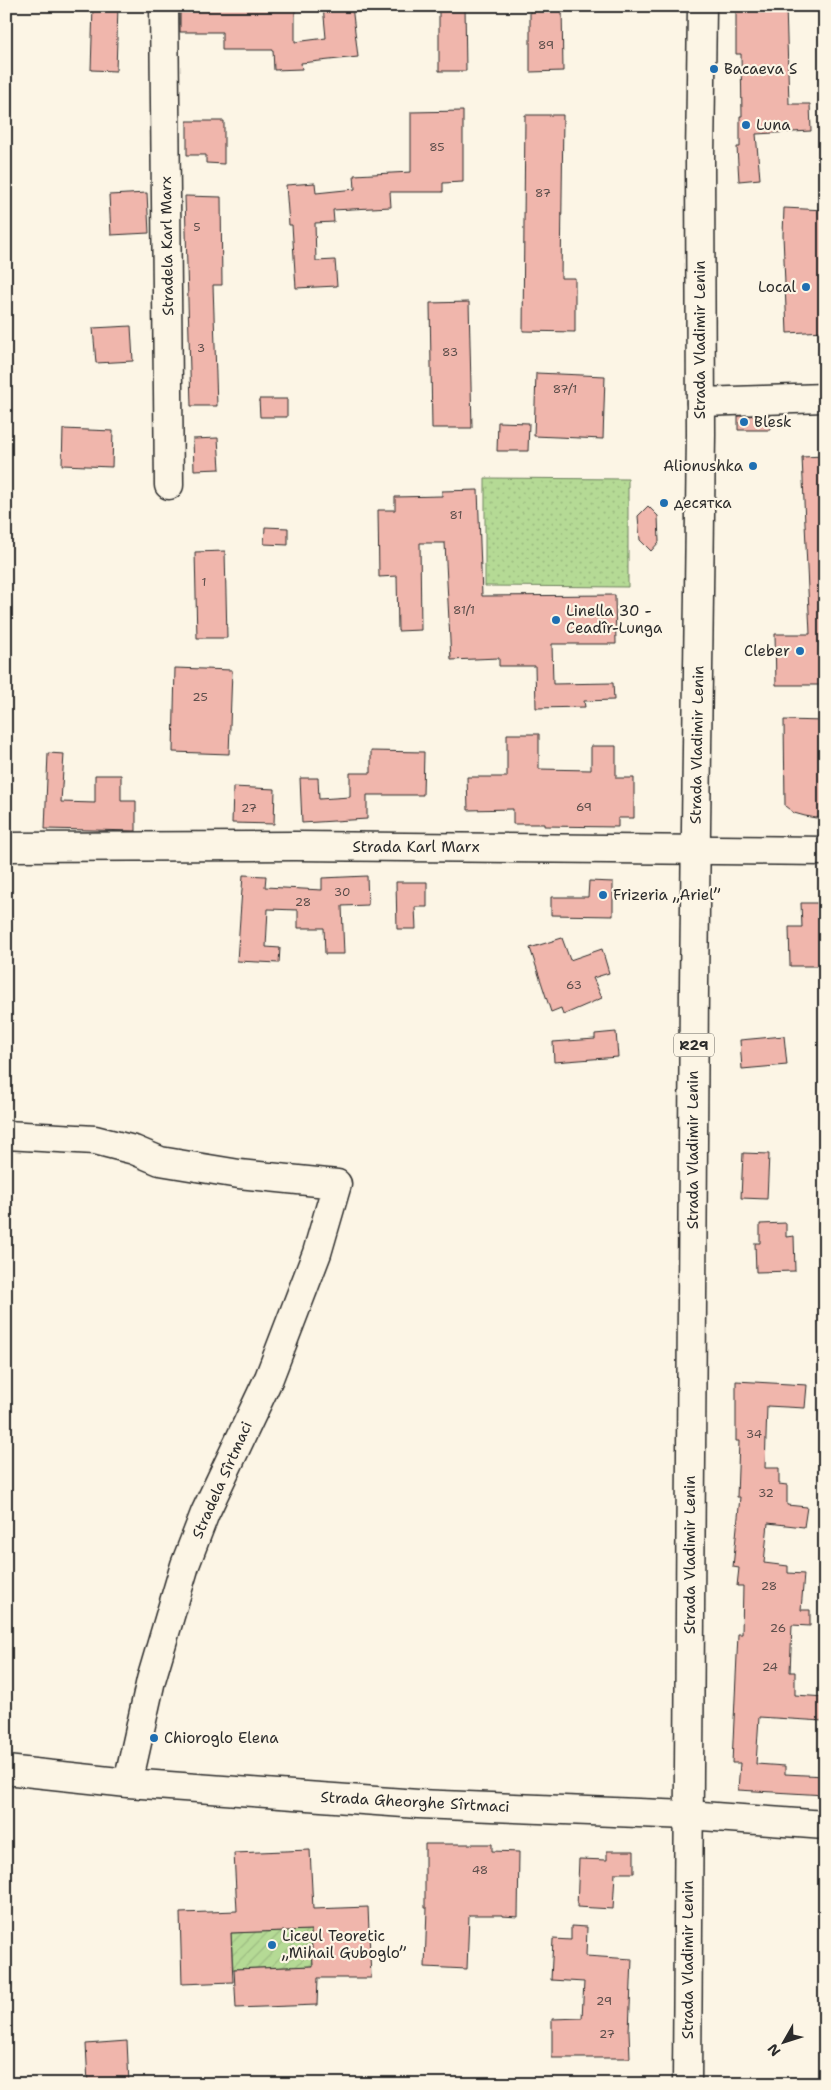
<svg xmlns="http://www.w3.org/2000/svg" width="831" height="2090" font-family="'Shantell Sans',sans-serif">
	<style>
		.grass { fill: url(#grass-dots); stroke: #708260 }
		.garden { fill: url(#garden-furrows); stroke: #708260 }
		.building { fill: #f0b6ac; stroke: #2b2b2b }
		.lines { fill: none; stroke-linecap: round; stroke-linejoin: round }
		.minor-casing { stroke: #2b2b2b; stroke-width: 31 }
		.major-casing { stroke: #2b2b2b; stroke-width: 31 }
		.minor { stroke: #fcf5e5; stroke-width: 28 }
		.major { stroke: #fcf5e5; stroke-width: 28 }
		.poi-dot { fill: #1f6fb2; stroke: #fcf5e5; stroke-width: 2 }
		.labels { text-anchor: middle; stroke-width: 4.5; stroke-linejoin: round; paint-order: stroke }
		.number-label { font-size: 12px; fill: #5c4e4b }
		.shield { fill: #fcf5e5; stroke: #6a6863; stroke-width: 1 }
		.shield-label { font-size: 14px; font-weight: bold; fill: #2b2b2b }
		.poi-label { font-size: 15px; fill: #2b2b2b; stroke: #fcf5e5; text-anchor: start }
		.street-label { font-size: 15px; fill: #2b2b2b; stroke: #fcf5e5 }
	</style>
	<defs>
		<pattern id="grass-dots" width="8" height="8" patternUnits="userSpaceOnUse" patternTransform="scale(1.25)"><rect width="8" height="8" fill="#b5da95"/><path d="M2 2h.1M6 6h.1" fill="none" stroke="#9cbb81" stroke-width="1.8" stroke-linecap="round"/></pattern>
		<pattern id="garden-furrows" width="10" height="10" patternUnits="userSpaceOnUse" patternTransform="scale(1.25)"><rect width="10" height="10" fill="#b5da95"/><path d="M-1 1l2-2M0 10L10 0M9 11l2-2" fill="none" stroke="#9cbb81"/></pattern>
	</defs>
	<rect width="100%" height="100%" fill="#fcf5e5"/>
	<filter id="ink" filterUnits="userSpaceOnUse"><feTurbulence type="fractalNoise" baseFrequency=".02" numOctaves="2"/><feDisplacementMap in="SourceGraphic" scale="10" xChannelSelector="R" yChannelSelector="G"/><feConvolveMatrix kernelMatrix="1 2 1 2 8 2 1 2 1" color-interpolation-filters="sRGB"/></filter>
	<g filter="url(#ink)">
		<path class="grass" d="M 485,478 L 628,479 L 628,587 L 485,586 Z"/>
		<path class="garden" d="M 311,1930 L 313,1966 L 233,1969 L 231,1933 Z"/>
		<path class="building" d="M 93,6 L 118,6 L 116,71 L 91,70 Z
			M 180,6 L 295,6 L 295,42 L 326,38 L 323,6 L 352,6 L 358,57 L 301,63 L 302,69 L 274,70 L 273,50 L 222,50 L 222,32 L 180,32 Z
			M 439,6 L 465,6 L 466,71 L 439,71 Z
			M 530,6 L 562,6 L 563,71 L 530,72 Z
			M 736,6 L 786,6 L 789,104 L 810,104 L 811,131 L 756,134 L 760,179 L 739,181 L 737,147 L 740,147 L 740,116 L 742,116 L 741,54 L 736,54 Z
			M 463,111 L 463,182 L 443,183 L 443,192 L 390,192 L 391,207 L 333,210 L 334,222 L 315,223 L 316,261 L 335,260 L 337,286 L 296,288 L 292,225 L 289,225 L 286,185 L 315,183 L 316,193 L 355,189 L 354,175 L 411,172 L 411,112 Z
			M 525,115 L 563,115 L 561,278 L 575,278 L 575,332 L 523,331 Z
			M 187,121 L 224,121 L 224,164 L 206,163 L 206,155 L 187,155 Z
			M 147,193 L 149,233 L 111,235 L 109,195 Z
			M 185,196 L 221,197 L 222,285 L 213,285 L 217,406 L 191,406 Z
			M 784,208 L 825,210 L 825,331 L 787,333 L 783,235 Z
			M 469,302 L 472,428 L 432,428 L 430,303 Z
			M 131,326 L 133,361 L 96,363 L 93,328 Z
			M 536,373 L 605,376 L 603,439 L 534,436 Z
			M 259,399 L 287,399 L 287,417 L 260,417 Z
			M 769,415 L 770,430 L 738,430 L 738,416 Z
			M 498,422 L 529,423 L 528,451 L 497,451 Z
			M 63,429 L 113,431 L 112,467 L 62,465 Z
			M 218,438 L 220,469 L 194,470 L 193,439 Z
			M 825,456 L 825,685 L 776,685 L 775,634 L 810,634 L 802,457 Z
			M 478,490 L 482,596 L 615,595 L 616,644 L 552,644 L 553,684 L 613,683 L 614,700 L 584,701 L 585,707 L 536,708 L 535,666 L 499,666 L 499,658 L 451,660 L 445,543 L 420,543 L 421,630 L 398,631 L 397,576 L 379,577 L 378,510 L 395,510 L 395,497 L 442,496 L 442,491 Z
			M 648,506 L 658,516 L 659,542 L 651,551 L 640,540 L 638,516 Z
			M 265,527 L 288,528 L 288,545 L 264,544 Z
			M 225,551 L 227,638 L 197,638 L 195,552 Z
			M 175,668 L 232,670 L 229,754 L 173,752 Z
			M 784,720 L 825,721 L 825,815 L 816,818 L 805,816 L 794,813 L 785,806 Z
			M 507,734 L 539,734 L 539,769 L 591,770 L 591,746 L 616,746 L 616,778 L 634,778 L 634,818 L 618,818 L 618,827 L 544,826 L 544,824 L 513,824 L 513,809 L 468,810 L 467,777 L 507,777 Z
			M 371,751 L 424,752 L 423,795 L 367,795 L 367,819 L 302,823 L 300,778 L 318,778 L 319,799 L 350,797 L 350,773 L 371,773 Z
			M 48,753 L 64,754 L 61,802 L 95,803 L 95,775 L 121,775 L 121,801 L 136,801 L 136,831 L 45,829 Z
			M 233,787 L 275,789 L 274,824 L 232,823 Z
			M 243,875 L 266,876 L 265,887 L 322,890 L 322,878 L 367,876 L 368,905 L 342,906 L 344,954 L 325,954 L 324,928 L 298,928 L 298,910 L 268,909 L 266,947 L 280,948 L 279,963 L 237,961 Z
			M 589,881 L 613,882 L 613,916 L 551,915 L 551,897 L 588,897 Z
			M 396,882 L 427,882 L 427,907 L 415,907 L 416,929 L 397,929 Z
			M 801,903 L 824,903 L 825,966 L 790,966 L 789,927 L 802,927 Z
			M 562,938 L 570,960 L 602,949 L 609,973 L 593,978 L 602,998 L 563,1015 L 561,1008 L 551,1012 L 530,948 Z
			M 616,1032 L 618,1057 L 554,1062 L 553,1042 L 595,1039 L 595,1034 Z
			M 784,1036 L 787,1065 L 742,1069 L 740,1040 Z
			M 743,1153 L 769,1154 L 767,1199 L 741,1198 Z
			M 786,1223 L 786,1237 L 794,1236 L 795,1271 L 756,1272 L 755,1243 L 760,1243 L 760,1224 Z
			M 736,1381 L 807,1385 L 805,1408 L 767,1406 L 765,1468 L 779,1468 L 779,1484 L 787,1485 L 787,1505 L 807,1507 L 804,1527 L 768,1523 L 764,1563 L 788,1566 L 788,1573 L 804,1574 L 801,1610 L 810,1610 L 810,1626 L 792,1625 L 790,1672 L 795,1672 L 795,1695 L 825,1697 L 823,1721 L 759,1717 L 756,1764 L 785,1766 L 785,1774 L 825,1776 L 825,1795 L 738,1790 L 740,1763 L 732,1763 L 738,1634 L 742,1634 L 743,1586 L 737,1586 L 739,1568 L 733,1567 L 740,1497 L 737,1497 L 739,1441 L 736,1441 Z
			M 425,1844 L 492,1844 L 492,1851 L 519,1852 L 518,1917 L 502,1916 L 502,1915 L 469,1915 L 467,1969 L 425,1967 L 427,1908 L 425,1908 Z
			M 310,1850 L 313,1909 L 368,1907 L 371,1978 L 318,1978 L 317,2005 L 236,2008 L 234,1969 L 313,1966 L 311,1930 L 231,1933 L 233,1982 L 182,1984 L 180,1913 L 237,1911 L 234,1853 Z
			M 607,1851 L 634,1851 L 634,1873 L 615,1873 L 613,1909 L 577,1907 L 579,1859 L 607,1860 Z
			M 571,1926 L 587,1927 L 586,1956 L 632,1959 L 629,2031 L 630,2058 L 552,2058 L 552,2019 L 582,2018 L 584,1982 L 551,1980 L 553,1939 L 571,1940 Z
			M 127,2041 L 129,2084 L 88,2084 L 86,2044 Z"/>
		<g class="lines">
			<g class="minor-casing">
				<path id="minor" d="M 164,6 L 169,485
					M 701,402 L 825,398
					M 6,847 L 295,846 L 825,851
					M 6,1135 L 95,1140 L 134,1150 L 160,1161 L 239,1174 L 337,1184 L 317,1253 L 269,1378 L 205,1513 L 185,1565 L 151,1680 L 128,1783
					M 6,1770 L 128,1783 L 418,1804 L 688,1815 L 825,1825"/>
			</g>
			<g class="major-casing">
				<path id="major" d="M 687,2084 L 694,985 L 701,434 L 700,159 L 702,6"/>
			</g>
			<use href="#minor" class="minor"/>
			<use href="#major" class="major"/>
		</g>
	</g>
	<g class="poi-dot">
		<circle cx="714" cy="69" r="5"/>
		<circle cx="746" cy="125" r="5"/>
		<circle cx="806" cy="287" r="5"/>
		<circle cx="744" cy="422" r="5"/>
		<circle cx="753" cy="466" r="5"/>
		<circle cx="664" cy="503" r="5"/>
		<circle cx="556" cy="620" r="5"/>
		<circle cx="800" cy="651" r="5"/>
		<circle cx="603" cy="895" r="5"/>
		<circle cx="154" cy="1738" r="5"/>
		<circle cx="272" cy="1945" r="5"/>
	</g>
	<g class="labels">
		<g class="number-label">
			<text x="546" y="49">89</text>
			<text x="437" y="151">85</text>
			<text x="543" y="197">87</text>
			<text x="197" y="231">5</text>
			<text x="201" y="352">3</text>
			<text x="450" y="356">83</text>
			<text x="565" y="393">87/1</text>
			<text x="456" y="519">81</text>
			<text x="204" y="586">1</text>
			<text x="464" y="614">81/1</text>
			<text x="200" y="701">25</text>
			<text x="584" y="811">69</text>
			<text x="249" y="812">27</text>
			<text x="342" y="896">30</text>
			<text x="303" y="906">28</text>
			<text x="574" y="989">63</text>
			<text x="754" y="1438">34</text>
			<text x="766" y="1497">32</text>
			<text x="769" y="1590">28</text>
			<text x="778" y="1632">26</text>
			<text x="770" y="1671">24</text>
			<text x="480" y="1874">48</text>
			<text x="604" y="2005">29</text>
			<text x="607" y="2038">27</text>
		</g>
		<rect class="shield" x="674" y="1033.5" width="40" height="23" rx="4"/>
		<g class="shield-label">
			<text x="694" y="1050">R29</text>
		</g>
		<g class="poi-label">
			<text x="724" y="74">Bacaeva S</text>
			<text x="756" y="130">Luna</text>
			<text x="796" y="292" text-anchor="end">Local</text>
			<text x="754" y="427">Blesk</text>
			<text x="743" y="471" text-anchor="end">Alionushka</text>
			<text x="674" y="508">десятка</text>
			<text x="566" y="616">Linella 30 -<tspan x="566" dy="17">Ceadîr-Lunga</tspan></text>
			<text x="790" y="656" text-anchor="end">Cleber</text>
			<text x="613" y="900">Frizeria „Ariel”</text>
			<text x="164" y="1743">Chioroglo Elena</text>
			<text x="282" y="1941">Liceul Teoretic<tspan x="282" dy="17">„Mihail Guboglo”</tspan></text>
		</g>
		<g class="street-label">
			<text transform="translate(167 246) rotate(-91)" y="5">Stradela Karl Marx</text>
			<text transform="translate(700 340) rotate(-90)" y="5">Strada Vladimir Lenin</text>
			<text transform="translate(697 745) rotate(-89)" y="5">Strada Vladimir Lenin</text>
			<text x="416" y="852">Strada Karl Marx</text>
			<text transform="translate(693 1150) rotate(-90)" y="5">Strada Vladimir Lenin</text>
			<text transform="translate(222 1480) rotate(-66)" y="5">Stradela Sîrtmaci</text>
			<text transform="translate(690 1555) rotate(-90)" y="5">Strada Vladimir Lenin</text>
			<text transform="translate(415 1802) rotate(3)" y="5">Strada Gheorghe Sîrtmaci</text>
			<text transform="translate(688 1960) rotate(-90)" y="5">Strada Vladimir Lenin</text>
		</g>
	</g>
	<rect width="831" height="2090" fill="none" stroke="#fcf5e5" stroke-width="25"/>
	<rect x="12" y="12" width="806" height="2065" fill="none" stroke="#2b2b2b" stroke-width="2" filter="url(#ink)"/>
	<g transform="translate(784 2042) rotate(231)" stroke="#fcf5e5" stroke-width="4" paint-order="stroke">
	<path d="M0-4L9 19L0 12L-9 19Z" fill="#2b2b2b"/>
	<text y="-8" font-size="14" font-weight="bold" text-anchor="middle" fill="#2b2b2b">N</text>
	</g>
</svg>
